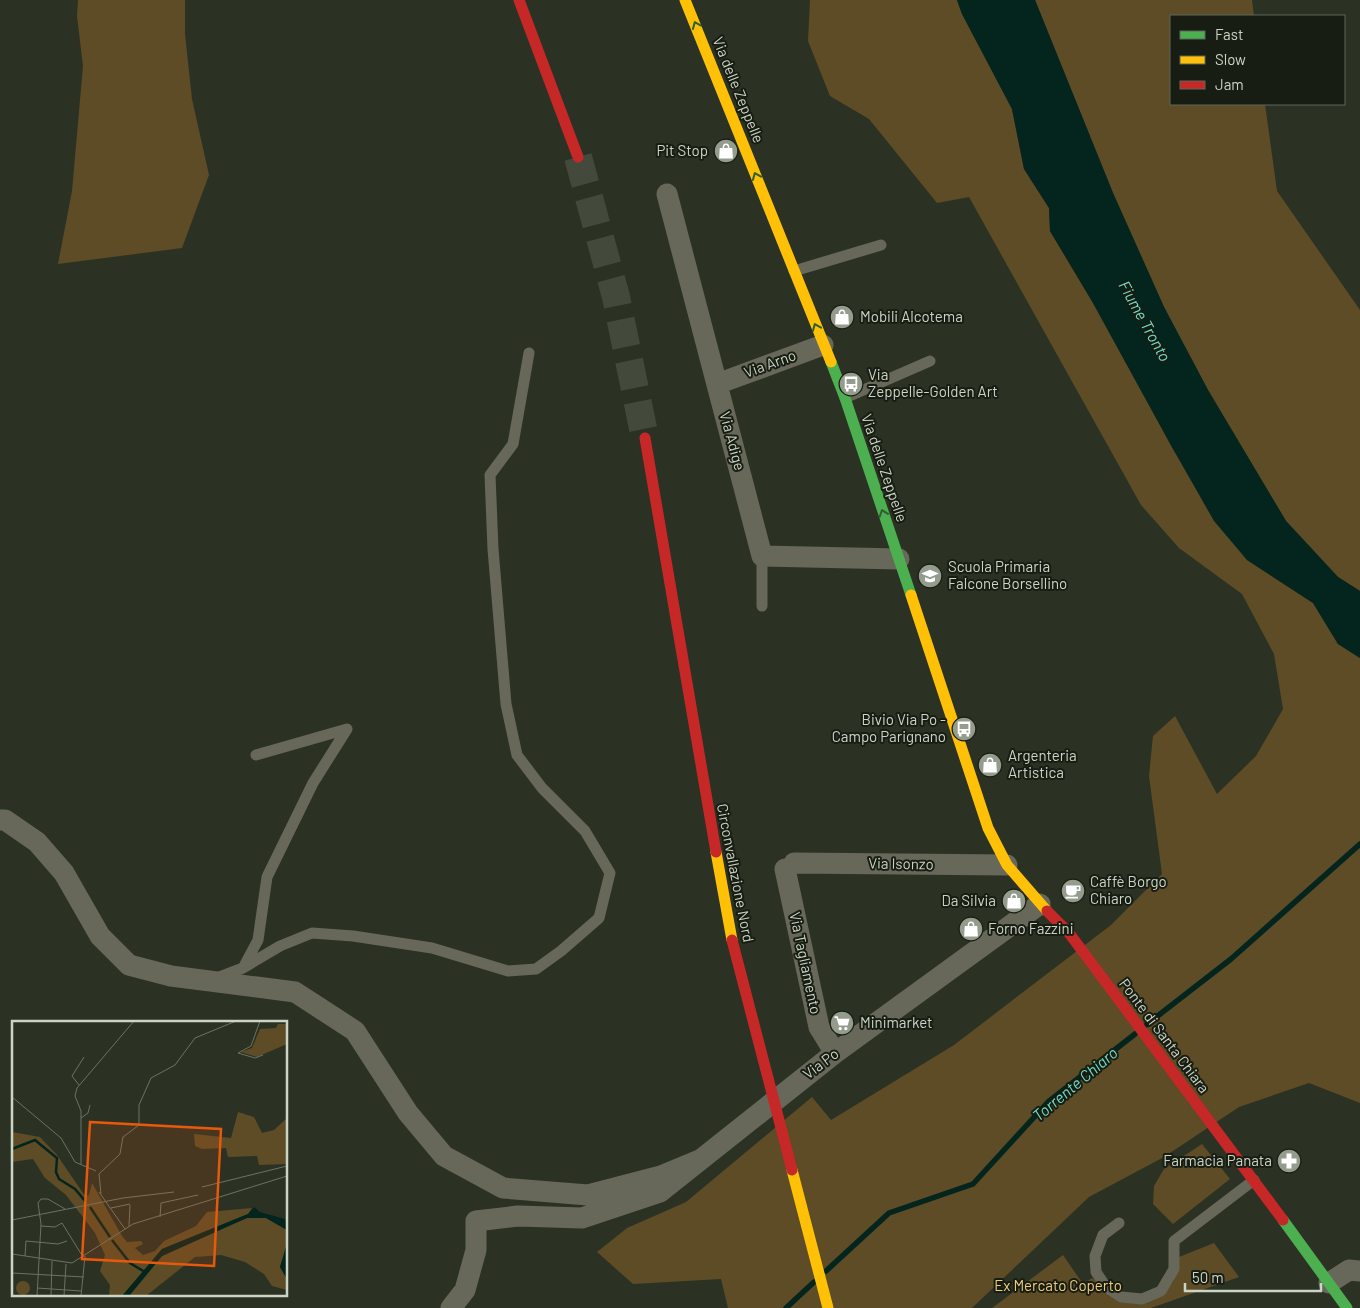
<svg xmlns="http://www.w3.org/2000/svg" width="1360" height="1308" font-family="Barlow,sans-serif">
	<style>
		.green { fill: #5d4c25 }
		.water { fill: #04251e }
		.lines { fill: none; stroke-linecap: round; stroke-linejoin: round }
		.stream { stroke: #04251e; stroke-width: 5.5 }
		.secondary-tunnel { stroke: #434a3c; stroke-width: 28; stroke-dasharray: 28 14; stroke-linecap: butt }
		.lane { stroke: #676859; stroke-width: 11 }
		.street { stroke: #676859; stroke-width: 21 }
		.fast { stroke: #4caf50; stroke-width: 11 }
		.slow { stroke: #ffc107; stroke-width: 11 }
		.jam { stroke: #c62828; stroke-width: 11 }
		.slow-bridge { stroke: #ffc107; stroke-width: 11 }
		.jam-bridge { stroke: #c62828; stroke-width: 11 }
		.oneway { stroke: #2f5f2e }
		.labels { text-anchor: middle; stroke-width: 4; stroke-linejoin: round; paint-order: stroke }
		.street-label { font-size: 15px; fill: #ccd5c5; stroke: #171d12 }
		.poi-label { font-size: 15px; fill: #ccd5c5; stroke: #171d12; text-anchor: start }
		.park-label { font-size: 15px; fill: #f2cb7f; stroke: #171d12 }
		.water-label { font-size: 16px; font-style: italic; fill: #71ddc9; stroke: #171d12 }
		.inset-river { fill: none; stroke: #04251e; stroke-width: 2.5 }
		.inset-road { fill: none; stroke: #6b7364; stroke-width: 1 }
		.view { fill: #e8590c; fill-opacity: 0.15; stroke: #e8590c; stroke-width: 2.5 }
		.inset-edge { fill: none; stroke: #ccd5c5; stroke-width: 2.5 }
	</style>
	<rect width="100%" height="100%" fill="#2b3224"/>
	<path class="green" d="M 78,0 L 185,0 L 185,34 L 192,99 L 209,175 L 182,248 L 58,264 L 72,191 L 83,66 L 77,16 Z
		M 810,0 L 957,0 L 962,14 L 1012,109 L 1024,169 L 1049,208 L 1050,231 L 1093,303 L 1173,449 L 1247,560 L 1313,603 L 1338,644 L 1360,658 L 1360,1103 L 1309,1083 L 1239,1107 L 1164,1157 L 1089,1197 L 972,1308 L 728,1308 L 721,1279 L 633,1284 L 597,1252 L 627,1228 L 686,1202 L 812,1097 L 831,1120 L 954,1045 L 1111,925 L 1162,874 L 1149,776 L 1153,736 L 1175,716 L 1217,794 L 1256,756 L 1283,709 L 1274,654 L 1242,594 L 1179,548 L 1141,505 L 969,197 L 937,203 L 869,119 L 830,96 L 808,41 Z
		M 1035,0 L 1252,0 L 1254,16 L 1171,16 L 1171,104 L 1265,104 L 1277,191 L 1360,310 L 1360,591 L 1338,577 L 1286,521 L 1208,390 L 1164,307 L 1113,193 Z
		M 1202,1144 L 1230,1179 L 1173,1224 L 1153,1204 L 1154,1186 L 1164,1169 Z
		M 1214,1243 L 1239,1277 L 1151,1308 L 992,1308 L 1063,1255 L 1083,1284 L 1092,1278 L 1118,1300 L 1163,1294 L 1173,1282 L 1179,1257 Z"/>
	<path class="water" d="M 957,0 L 1035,0 L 1113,193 L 1164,307 L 1208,390 L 1286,521 L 1338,577 L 1360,591 L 1360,658 L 1338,644 L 1313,603 L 1247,560 L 1214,521 L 1173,449 L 1093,303 L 1050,231 L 1049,208 L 1024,169 L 1012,109 L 962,14 Z"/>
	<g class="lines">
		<path class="stream" d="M 1146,1025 L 1231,959 L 1360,844
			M 826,1271 L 889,1213 L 973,1184 L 1048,1102 L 1135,1034
			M 786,1308 L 814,1282"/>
		<path class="secondary-tunnel" d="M 578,157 L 616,297 L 645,438"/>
		<path class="lane" d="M 794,271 L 881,245
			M 845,398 L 930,361
			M 762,556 L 762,606
			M 243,968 L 280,946 L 312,933 L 353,936 L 432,948 L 508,971 L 536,969 L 561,951 L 599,918 L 610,873 L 585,831 L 542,788 L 517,755 L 506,704 L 493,549 L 490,475 L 513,444 L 529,353
			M 217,978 L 243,968 L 258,940 L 267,877 L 313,783 L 347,729 L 256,755
			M 1119,1223 L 1103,1235 L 1095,1256 L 1096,1272 L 1106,1287 L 1121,1297 L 1142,1299 L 1161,1291 L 1174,1269 L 1174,1241 L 1254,1180"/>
		<path class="street" d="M 667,194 L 762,556 L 899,559
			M 717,384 L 823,345
			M 0,820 L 5,820 L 37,842 L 64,873 L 100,936 L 129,965 L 171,976 L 295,992 L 355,1031 L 408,1113 L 444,1156 L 503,1188 L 588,1195 L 661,1176 L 702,1159
			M 794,863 L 1007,865
			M 785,869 L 819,1027 L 835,1053
			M 476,1221 L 518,1216 L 582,1218 L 660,1192 L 835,1053 L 1040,904
			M 1329,1283 L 1349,1270 L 1360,1271
			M 451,1308 L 465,1290 L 476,1250 L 476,1221"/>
		<path class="fast" d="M 831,362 L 845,398 L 911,595
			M 1283,1220 L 1347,1308"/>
		<path class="slow" d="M 685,0 L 831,362
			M 911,595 L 988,828 L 1007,865 L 1047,911
			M 716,852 L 732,940"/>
		<path class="jam" d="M 519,0 L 578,157
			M 645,438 L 716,852
			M 1047,911 L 1069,933 L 1283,1220"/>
		<path class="slow-bridge" d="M 792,1170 L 828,1308"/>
		<path class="jam-bridge" d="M 732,940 L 792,1170"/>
	</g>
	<defs><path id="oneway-chevron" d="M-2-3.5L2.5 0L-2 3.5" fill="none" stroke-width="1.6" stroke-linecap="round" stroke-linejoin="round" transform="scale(1.25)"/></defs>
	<g class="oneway">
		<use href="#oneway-chevron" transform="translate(696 25) rotate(-113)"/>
		<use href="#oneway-chevron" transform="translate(756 176) rotate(-112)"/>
		<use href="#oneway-chevron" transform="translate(816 327) rotate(-112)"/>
		<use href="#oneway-chevron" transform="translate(883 513) rotate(-109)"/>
	</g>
	<defs>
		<g id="shop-disc" transform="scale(1.25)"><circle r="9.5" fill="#949c8d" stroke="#171d12"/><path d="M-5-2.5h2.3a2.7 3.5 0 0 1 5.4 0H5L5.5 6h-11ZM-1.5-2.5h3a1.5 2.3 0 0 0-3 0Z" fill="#fff"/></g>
		<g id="bus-disc" transform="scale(1.25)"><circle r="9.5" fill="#949c8d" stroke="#171d12"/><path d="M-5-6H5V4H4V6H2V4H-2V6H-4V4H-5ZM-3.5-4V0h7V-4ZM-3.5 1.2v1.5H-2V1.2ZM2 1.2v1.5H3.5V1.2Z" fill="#fff"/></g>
		<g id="school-disc" transform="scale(1.25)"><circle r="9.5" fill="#949c8d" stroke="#171d12"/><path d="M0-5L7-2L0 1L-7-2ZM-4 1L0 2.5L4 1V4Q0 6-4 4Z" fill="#fff"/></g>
		<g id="cafe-disc" transform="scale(1.25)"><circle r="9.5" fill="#949c8d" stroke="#171d12"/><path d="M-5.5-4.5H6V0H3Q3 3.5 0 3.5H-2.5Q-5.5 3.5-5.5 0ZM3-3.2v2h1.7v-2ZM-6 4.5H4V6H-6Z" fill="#fff"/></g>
		<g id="supermarket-disc" transform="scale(1.25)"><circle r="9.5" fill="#949c8d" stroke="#171d12"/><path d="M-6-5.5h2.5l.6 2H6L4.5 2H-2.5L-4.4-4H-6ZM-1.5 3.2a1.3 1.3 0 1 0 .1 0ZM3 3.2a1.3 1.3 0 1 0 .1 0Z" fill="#fff"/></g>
		<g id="pharmacy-disc" transform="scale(1.25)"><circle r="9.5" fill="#949c8d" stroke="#171d12"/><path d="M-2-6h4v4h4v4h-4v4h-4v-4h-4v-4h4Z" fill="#fff"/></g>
	</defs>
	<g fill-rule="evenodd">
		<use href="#shop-disc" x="726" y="151"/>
		<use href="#shop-disc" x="842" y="317"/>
		<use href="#bus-disc" x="851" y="384"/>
		<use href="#school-disc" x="930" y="576"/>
		<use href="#bus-disc" x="964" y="729"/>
		<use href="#shop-disc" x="990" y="765"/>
		<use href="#cafe-disc" x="1073" y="891"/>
		<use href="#shop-disc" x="1014" y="901"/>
		<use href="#shop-disc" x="971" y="929"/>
		<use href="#supermarket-disc" x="842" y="1023"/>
		<use href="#pharmacy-disc" x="1289" y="1161"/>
	</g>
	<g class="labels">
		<g class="street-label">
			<text transform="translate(738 90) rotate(68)" y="5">Via delle Zeppelle</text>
			<text transform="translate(770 364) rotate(-20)" y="5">Via Arno</text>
			<text transform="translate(732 441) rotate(75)" y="5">Via Adige</text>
			<text transform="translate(884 468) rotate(71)" y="5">Via delle Zeppelle</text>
			<text transform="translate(901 864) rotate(1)" y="5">Via Isonzo</text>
			<text transform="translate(735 873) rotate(79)" y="5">Circonvallazione Nord</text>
			<text transform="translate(805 963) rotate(78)" y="5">Via Tagliamento</text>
			<text transform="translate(1164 1036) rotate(53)" y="5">Ponte di Santa Chiara</text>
			<text transform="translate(821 1064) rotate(-37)" y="5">Via Po</text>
		</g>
		<g class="poi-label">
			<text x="708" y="156" text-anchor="end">Pit Stop</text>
			<text x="860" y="322">Mobili Alcotema</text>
			<text x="868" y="380">Via<tspan x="868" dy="17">Zeppelle-Golden Art</tspan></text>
			<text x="948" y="572">Scuola Primaria<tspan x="948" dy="17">Falcone Borsellino</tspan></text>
			<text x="946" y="725" text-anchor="end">Bivio Via Po -<tspan x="946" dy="17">Campo Parignano</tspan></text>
			<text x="1008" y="761">Argenteria<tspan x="1008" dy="17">Artistica</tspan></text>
			<text x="1090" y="887">Caffè Borgo<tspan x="1090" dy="17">Chiaro</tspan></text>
			<text x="996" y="906" text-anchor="end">Da Silvia</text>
			<text x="988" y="934">Forno Fazzini</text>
			<text x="860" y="1028">Minimarket</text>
			<text x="1272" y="1166" text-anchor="end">Farmacia Panata</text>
		</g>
		<g class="park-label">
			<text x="1058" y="1291">Ex Mercato Coperto</text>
		</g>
		<g class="water-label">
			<text transform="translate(1145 321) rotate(61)" y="6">Fiume Tronto</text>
			<text transform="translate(1075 1084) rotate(-40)" y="6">Torrente Chiaro</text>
		</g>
	</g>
	<g transform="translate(12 1021)">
		<rect width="275" height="275" fill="#2b3224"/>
		<path d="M 266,3 L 275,3 L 275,23 L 245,36 L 229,31 L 240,27 L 248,8 L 264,7 ZM 226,91 L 242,96 L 250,112 L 262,109 L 275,97 L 275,143 L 247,144 L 245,135 L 216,136 L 214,127 L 190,128 L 183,125 L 182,113 L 219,117 ZM 0,111 L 28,116 L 45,134 L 73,175 L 77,174 L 80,162 L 110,215 L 115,221 L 129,220 L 131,223 L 123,227 L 131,234 L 143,230 L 152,220 L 184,205 L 195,191 L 240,187 L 236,193 L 150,228 L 110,275 L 97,275 L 98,264 L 88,250 L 93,234 L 83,212 L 54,174 L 33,157 L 21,138 L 0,141 ZM 235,197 L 254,197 L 275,209 L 274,229 L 268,246 L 275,258 L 275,269 L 260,265 L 252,253 L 233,241 L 209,234 L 183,236 L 134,275 L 117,275 L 150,235 ZM4 267a7 7 0 1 1 14 0a7 7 0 1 1-14 0Z" fill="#5d4c25"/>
		<path d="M 242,186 L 248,191 L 273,198 L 275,209 L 254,197 L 235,197 L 221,203 L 150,235 L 117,275 L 110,275 L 150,228 L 236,193 ZM 275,222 L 275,258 L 268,246 Z" fill="#04251e"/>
		<path class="inset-river" d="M 0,128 L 23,119 L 29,124 L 45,137 L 44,151 L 47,158 L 63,168 L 74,181M 78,186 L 98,216M 100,219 L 118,242 L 133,251"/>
		<path class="inset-road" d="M 248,0 L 239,25 L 226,32 L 243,37 L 251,34M 67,64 L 60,55 L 72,36M 0,76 L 49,117 L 63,141 L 84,150M 69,97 L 76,92 L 78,84M 69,143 L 69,90 L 63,75 L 65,67 L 122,0M 190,166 L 275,145M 87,171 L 113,208M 89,173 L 87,153 L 108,133 L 111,116 L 127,104 L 127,84 L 139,57 L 163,44 L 183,17 L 224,0M 99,187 L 118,183M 148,196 L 149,182 L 186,174M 0,199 L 111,177 L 162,171M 29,203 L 26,182 L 29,178 L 36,178 L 53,188M 29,205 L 43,206 L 50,202 L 71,236M 117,205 L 118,184M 0,233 L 60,242 L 121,203 L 275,155M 13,235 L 14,220 L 46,223 L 55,220M 0,252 L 72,256M 25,267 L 69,270M 25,275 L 29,203M 39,275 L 40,240M 52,275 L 54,243M 69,275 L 73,235"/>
		<path class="view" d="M 78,101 L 209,108 L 202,245 L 70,238 Z"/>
		<rect width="275" height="275" class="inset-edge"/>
	</g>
	<rect x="1170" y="15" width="175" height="90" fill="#171d12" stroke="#5f675a"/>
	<rect x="1180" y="31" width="25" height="8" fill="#4caf50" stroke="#5f675a"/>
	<text x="1215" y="40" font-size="15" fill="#ccd5c5">Fast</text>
	<rect x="1180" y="56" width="25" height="8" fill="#ffc107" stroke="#5f675a"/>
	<text x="1215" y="65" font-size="15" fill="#ccd5c5">Slow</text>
	<rect x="1180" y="81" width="25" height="8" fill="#c62828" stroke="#5f675a"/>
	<text x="1215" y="90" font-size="15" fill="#ccd5c5">Jam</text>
	<path d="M1185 1283v8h136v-8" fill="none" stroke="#ccd5c5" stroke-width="2.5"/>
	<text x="1192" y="1283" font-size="15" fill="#ccd5c5" stroke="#171d12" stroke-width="4" paint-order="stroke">50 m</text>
</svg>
